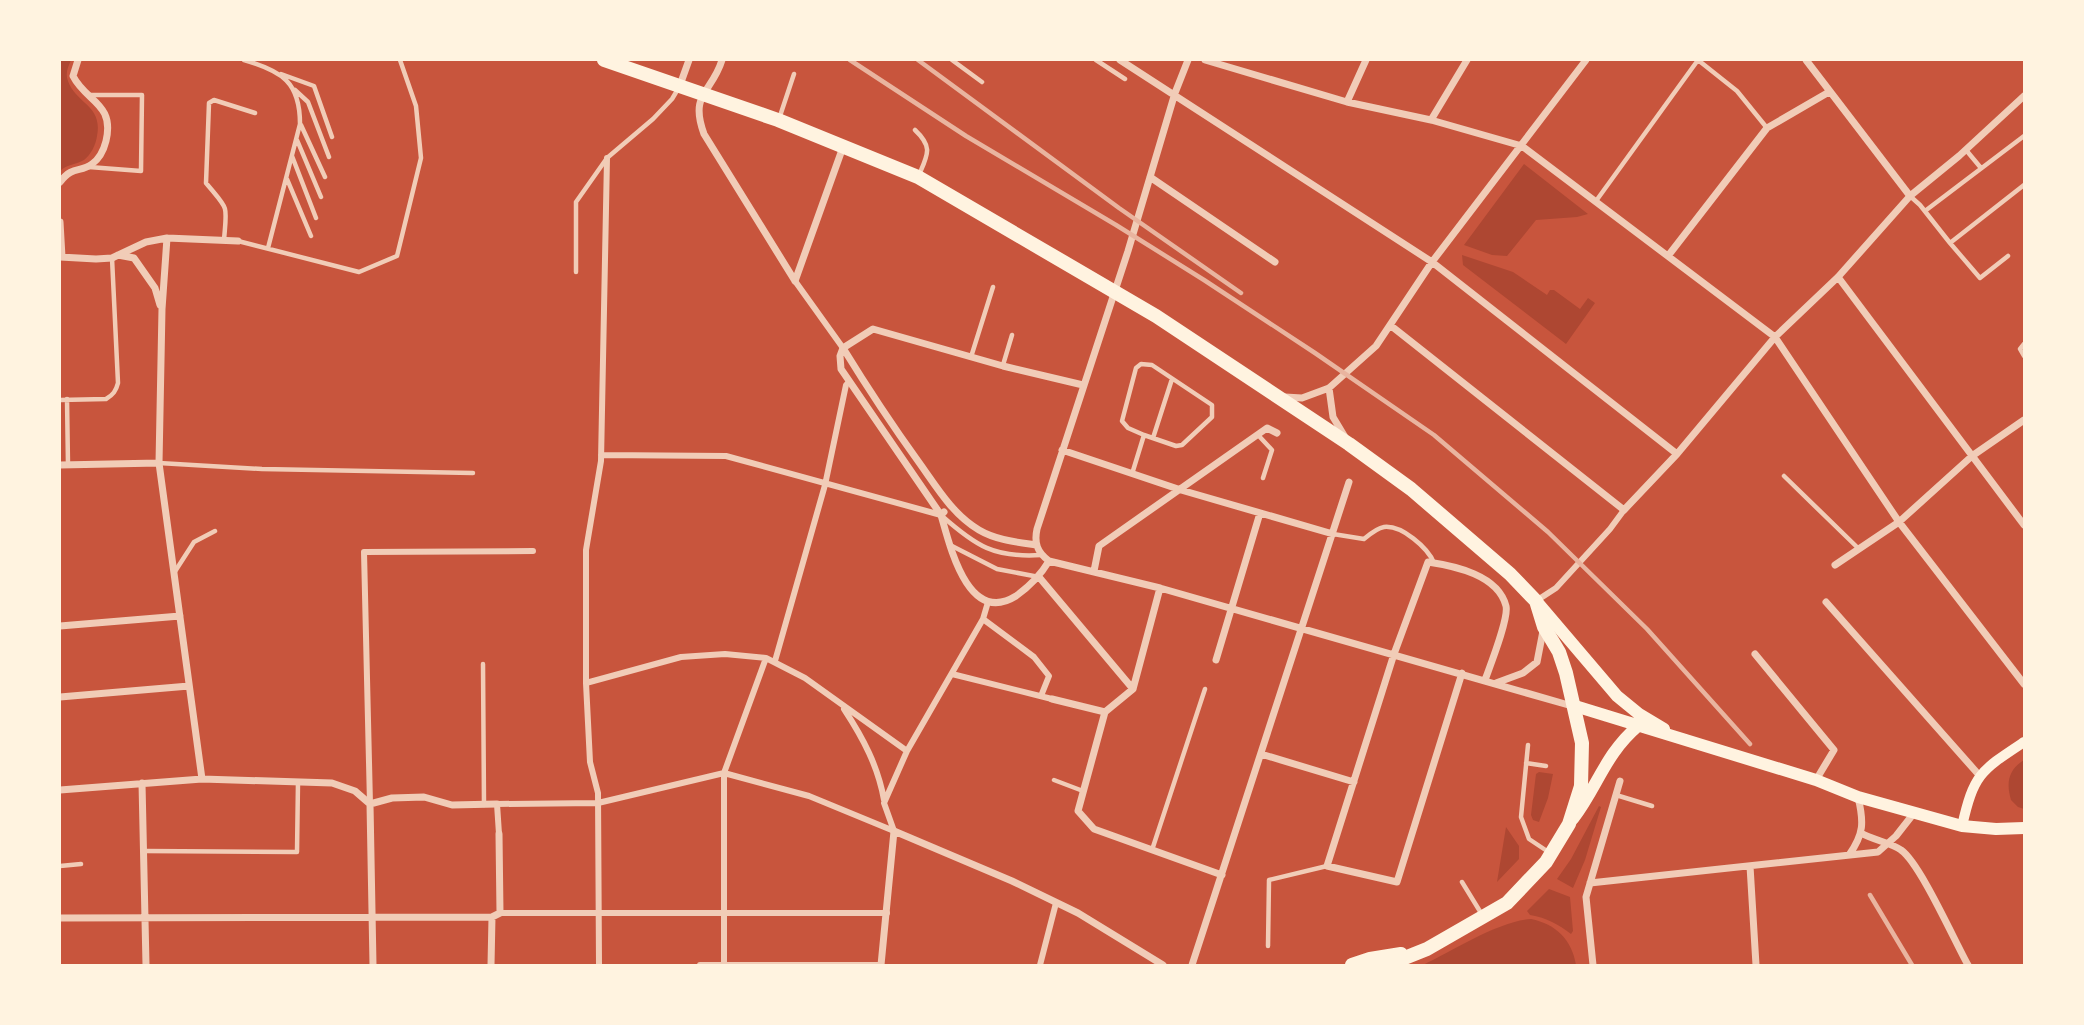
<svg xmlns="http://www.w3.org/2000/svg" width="2084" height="1025" font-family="'Roboto Condensed',sans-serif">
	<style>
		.green { fill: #ae4732 }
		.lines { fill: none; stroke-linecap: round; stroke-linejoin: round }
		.service { stroke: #f1ccb7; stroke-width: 4.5 }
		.pedestrian { stroke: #f1ccb7; stroke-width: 6 }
		.minor { stroke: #f1ccb7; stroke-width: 7 }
		.secondary { stroke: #fff3e0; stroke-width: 10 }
		.primary { stroke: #fff3e0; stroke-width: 12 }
		.trunk { stroke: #fff3e0; stroke-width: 14 }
		.rail { stroke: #e9b49f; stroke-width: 4.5 }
	</style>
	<rect width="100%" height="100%" fill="#c8553d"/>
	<path class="green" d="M 60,60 L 71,60 C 68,67 65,73 68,81 C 76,104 103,105 97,136 C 96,144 91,155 84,160 C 76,165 67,164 60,171 Z
		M 1524,164 L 1588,214 L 1577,217 L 1536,220 L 1507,256 L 1492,255 L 1464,245 Z
		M 1462,255 L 1513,272 L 1547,295 L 1550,290 L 1554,290 L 1580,309 L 1588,298 L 1595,303 L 1566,344 L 1463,265 Z
		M 2024,760 L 2024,809 L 2018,807 L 2011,800 C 2006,783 2008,770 2024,760 Z
		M 1539,772 L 1553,774 L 1548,798 L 1539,822 L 1533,820 L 1531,815 L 1536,774 Z
		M 1599,806 L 1601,807 L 1585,860 L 1573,888 L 1557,879 L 1571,859 Z
		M 1506,827 L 1519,846 L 1519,859 L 1497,882 Z
		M 1549,889 L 1570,897 L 1573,931 L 1571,934 C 1558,924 1547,918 1530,915 L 1527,911 Z
		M 1531,919 C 1556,924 1572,940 1576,965 L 1423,965 C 1452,951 1499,921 1531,919 Z"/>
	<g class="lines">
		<path class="service" d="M 244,60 C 282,71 300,82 300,124 L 268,248
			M 952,60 L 982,82
			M 1096,60 L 1125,79
			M 1698,60 L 1737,91 L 1767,128
			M 281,74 L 314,86 L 332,137
			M 295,90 L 308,102 L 329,157
			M 780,116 L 794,74
			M 301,125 L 325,177
			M 915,130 C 933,147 928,154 919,175
			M 297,140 L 321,197
			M 1966,150 L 1981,168
			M 292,156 L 316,218
			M 89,167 L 141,171 L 142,95 L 90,95
			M 287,179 L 311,236
			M 1910,196 L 1920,205 L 1950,243 L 2024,185
			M 1596,201 L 1698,60
			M 1925,211 L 2024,136
			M 224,240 C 227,203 229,211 206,183 L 209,103 L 214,100 L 255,113
			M 238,241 L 359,272 L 397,256 L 421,158 L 416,106 L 400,60
			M 1950,243 L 1980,278 L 2008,256
			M 576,272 L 576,202 L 607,158 L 653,119 L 672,99 L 678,89
			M 2024,344 L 2020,349 L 2024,356
			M 971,357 L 993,287
			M 1003,365 L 1012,335
			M 67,399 L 68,465
			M 60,400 L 106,399 C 113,395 116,391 118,383 L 112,258
			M 1258,435 L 1272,450 L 1263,478
			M 1153,438 L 1172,379
			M 159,463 L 262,469 L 473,473
			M 1132,474 L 1144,435 L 1128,428 L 1122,421 L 1136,368 L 1141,364 L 1152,365 L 1212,405 L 1212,417 L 1182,445 L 1176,446 L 1144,435
			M 1784,476 L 1859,549
			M 942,516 C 976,546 994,558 1041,555
			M 1333,534 L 1364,539 C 1370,534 1377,528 1384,527 C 1402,525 1428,548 1434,563
			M 952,546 L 997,569 L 1039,577
			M 174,573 L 194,542 L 215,531
			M 483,664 L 484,805
			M 1528,745 L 1521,817 L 1529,839 L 1547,851
			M 1526,763 L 1546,766
			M 1054,780 L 1083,791
			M 1616,795 L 1652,806
			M 1152,850 L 1205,689
			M 144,851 L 297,852 L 298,782
			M 60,866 L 81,864
			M 1462,882 L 1481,913
			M 1268,946 L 1269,880 L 1327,866"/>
		<path class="pedestrian" d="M 795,281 L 843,348
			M 601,455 L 726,456 L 941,515
			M 1536,601 L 1556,588 L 1610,529 L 1624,510
			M 983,619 L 1034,657 L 1049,676 L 1041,696
			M 775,661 L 825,485 L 846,385 L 849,382
			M 952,674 L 1052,699
			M 586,683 L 681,657 L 725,654 L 766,658 L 805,678 L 907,751
			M 844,709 C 863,738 878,766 884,800
			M 370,804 L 364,552 L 533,551
			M 894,831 L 884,803 L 907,751 L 983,619 L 988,602
			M 499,834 L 497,804 L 598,803 L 724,773 L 809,796 L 894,831
			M 500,913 L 887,913
			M 599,965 L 598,793 L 590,762 L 586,683 L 586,550 L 601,461 L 607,158
			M 700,965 L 881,965
			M 724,965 L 724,773 L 766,658
			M 1040,965 L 1056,903"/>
		<path class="minor" d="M 722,60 C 712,93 689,93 704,134 L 795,281
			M 1120,60 L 1432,262 L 1677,454
			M 1188,60 L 1175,93 L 1128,251 L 1037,529 C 1034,543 1037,552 1049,561 L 1160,588 L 1572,706
			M 1205,60 L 1347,102 L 1431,120 L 1522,146 L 1775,337 L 1899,522 L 2024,684
			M 1806,60 L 1910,196
			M 680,85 L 689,60
			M 1347,102 L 1366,60
			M 1431,120 L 1467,60
			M 1150,177 L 1275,262
			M 60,182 C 73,165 80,173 92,164 C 99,159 104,149 106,141 C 115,103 86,102 73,76 L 78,60
			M 60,222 L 62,257
			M 167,238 L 162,309 L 159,463 L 202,779
			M 118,255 L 134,258 L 155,288 L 160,305
			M 1668,256 L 1767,128 L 1829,92
			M 60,257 L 96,259 L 112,258 L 146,242 L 167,238 L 238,241
			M 1838,277 L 2024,525
			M 795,281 L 843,147
			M 1390,325 L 1624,510 L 1677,454 L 1775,337 L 1838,277 L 1910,196 L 1959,156 L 2024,96
			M 843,348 C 867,387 892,425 918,461 C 936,486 952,514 979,530 C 996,540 1016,542 1036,545
			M 843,348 L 873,329 L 1003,366 L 1083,385
			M 843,348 L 840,356 L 841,369 L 941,515
			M 1329,388 L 1333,417 L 1345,437
			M 1285,397 L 1302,398 L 1329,388 L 1376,346 L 1432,262 L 1586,60
			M 1062,450 L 1181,490 L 1333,534
			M 60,465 L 159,463
			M 944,512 L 941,515 C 950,546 968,626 1016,596 C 1030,586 1040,576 1049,561
			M 1835,565 L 1899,522 L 1972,456 L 2024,420
			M 1094,571 L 1099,546 L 1267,428 L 1277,433
			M 1039,577 L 1133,689
			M 1160,588 L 1133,689 L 1105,712 L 1078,811 L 1094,829 L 1222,875
			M 1826,602 L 1979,775
			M 60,626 L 180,616
			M 1755,654 L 1834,750 L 1816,780
			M 1216,660 L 1260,513
			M 1462,673 L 1397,882 L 1327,866 L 1394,654 L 1428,562 C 1455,566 1498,575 1506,606 C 1509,618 1490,666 1485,680
			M 1496,683 L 1523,673 L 1537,662 L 1543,631
			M 60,697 L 189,686
			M 1052,699 L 1105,712
			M 1261,754 L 1354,782
			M 142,783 L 146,965
			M 60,790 L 202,779 L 332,783 L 355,791 L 370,804
			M 370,804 L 373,965
			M 370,804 L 392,798 L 424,797 L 452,805 L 497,804
			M 1861,833 C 1873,840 1892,843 1901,850 C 1920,863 1955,942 1968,965
			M 1849,855 C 1864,834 1864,822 1858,797
			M 1750,866 L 1756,965
			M 1590,883 L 1878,852 L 1896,836 L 1914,813
			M 60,918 L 492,917 L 500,913 L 499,834
			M 491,965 L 492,917
			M 881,965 L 894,831 L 1012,881 L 1078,913 L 1163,965
			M 1192,965 L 1349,482
			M 1593,965 L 1586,897 L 1620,781"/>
		<path class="secondary" d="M 1962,826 C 1974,774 1980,771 2024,742"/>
		<path class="primary" d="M 1537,602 L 1617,696 L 1639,714 L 1664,729
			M 1575,706 L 1816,780 L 1858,797 L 1962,826 L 1996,829 L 2024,828
			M 1573,819 C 1598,786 1605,754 1638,726"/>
		<path class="trunk" d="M 604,60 L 778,120 L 918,177 L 1156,316 L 1349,444 L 1411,489 L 1510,574 L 1536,601 L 1544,627 L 1559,652 L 1566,673 L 1582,743 L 1581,786 L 1569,824 L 1546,862 L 1507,903 L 1427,949 L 1387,965
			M 1352,965 L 1370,959 L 1401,954"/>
		<path class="rail" d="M 850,60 L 966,136 L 1116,225 L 1204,280 L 1315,353 L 1434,435 L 1548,532 L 1647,629 L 1750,744
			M 918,60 L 1119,208 L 1241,293
			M 1870,895 L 1912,965"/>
	</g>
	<rect width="2084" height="1025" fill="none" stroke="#fff3e0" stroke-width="122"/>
</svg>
